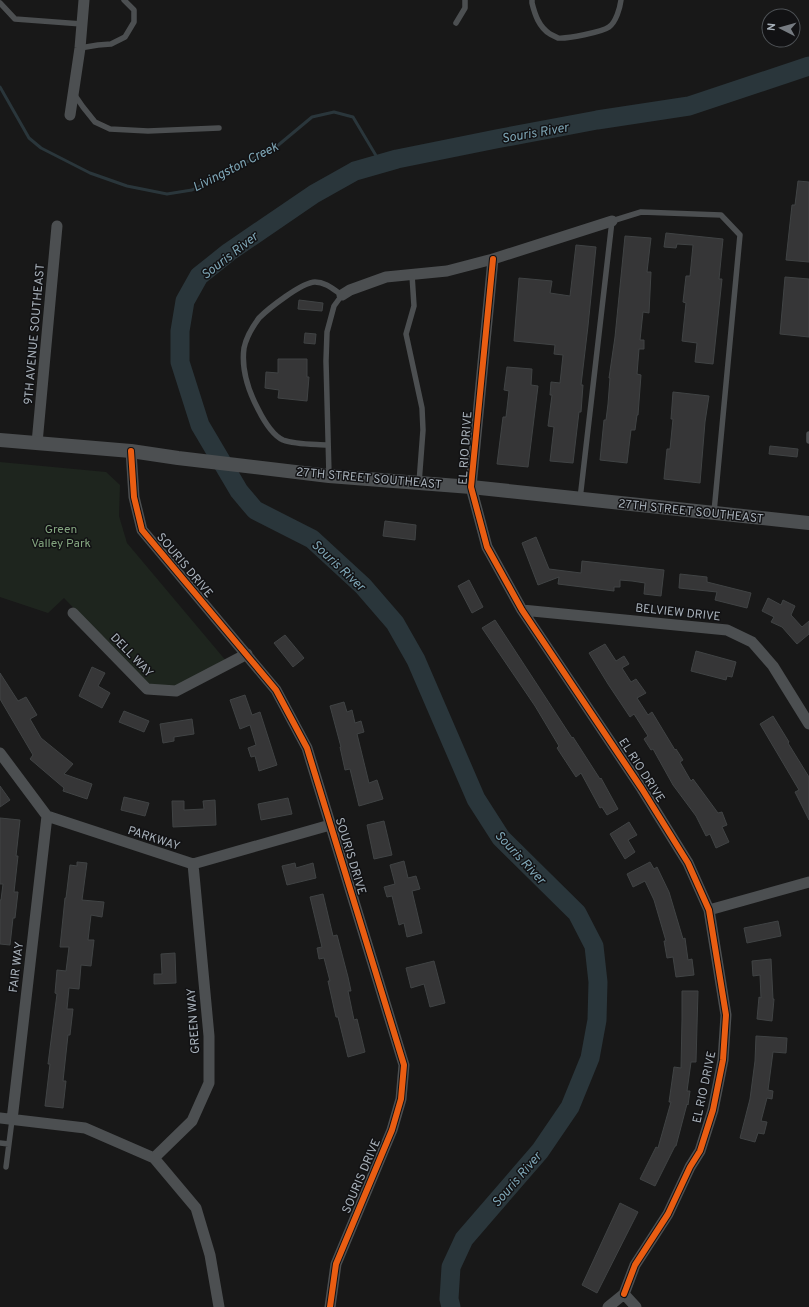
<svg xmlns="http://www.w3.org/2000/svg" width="809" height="1307" font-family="Overpass,sans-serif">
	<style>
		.green { fill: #1e251e }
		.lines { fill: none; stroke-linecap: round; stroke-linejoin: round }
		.stream { stroke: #2a363b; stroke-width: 3 }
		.river { stroke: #2a363b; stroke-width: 19 }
		.building { fill: #363637; stroke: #404344 }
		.service { stroke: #4c4f51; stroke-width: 5.5 }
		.minor { stroke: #4c4f51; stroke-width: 11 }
		.tertiary { stroke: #4c4f51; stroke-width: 14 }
		.cycleway-casing { stroke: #121214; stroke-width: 8 }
		.cycleway { stroke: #e95d12; stroke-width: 6 }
		.labels { text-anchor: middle; stroke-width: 3; stroke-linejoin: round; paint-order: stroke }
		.street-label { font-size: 12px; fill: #a8b1ba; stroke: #121214 }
		.park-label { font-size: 12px; fill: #83a57f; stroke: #121214 }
		.water-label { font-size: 13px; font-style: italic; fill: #7ea6b6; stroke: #121214 }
	</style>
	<rect width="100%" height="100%" fill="#181818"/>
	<path class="green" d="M 0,462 L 106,472 L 120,485 L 119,516 L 127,543 L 227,662 L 177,689 L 149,686 L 64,598 L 48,613 L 0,597 Z"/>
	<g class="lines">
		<path class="stream" d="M 0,87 L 29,138 L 41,148 L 90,173 L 127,186 L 167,194 L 192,190 L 276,147 L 312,117 L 334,112 L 353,117 L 381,164"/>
		<path class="river" d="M 451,1307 L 449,1299 L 451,1267 L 464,1239 L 540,1151 L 570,1107 L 590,1058 L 597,1020 L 598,982 L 594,946 L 577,913 L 501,838 L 476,799 L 416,660 L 395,623 L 363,586 L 312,539 L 255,510 L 239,491 L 200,425 L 180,362 L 180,331 L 185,301 L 199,276 L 229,252 L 314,194 L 355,171 L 397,159 L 496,139 L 597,120 L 689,106 L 809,66"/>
	</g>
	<path class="building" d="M 798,181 L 809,182 L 809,262 L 786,260 L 792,205 L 795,205 Z
		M 666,233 L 723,239 L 719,279 L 722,279 L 713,364 L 695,362 L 697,343 L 682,341 L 686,303 L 683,302 L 686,276 L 690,276 L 693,245 L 677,244 L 676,248 L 664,247 Z
		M 625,236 L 651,238 L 647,272 L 651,272 L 649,313 L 643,312 L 640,340 L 644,340 L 644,349 L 639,349 L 637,374 L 641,375 L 638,415 L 637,415 L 635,430 L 631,430 L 627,463 L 600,460 L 604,420 L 606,420 L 608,404 L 610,378 L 609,378 L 615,337 Z
		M 576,245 L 596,247 L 588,326 L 581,385 L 583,385 L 581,412 L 579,412 L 573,463 L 550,461 L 554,427 L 548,426 L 552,395 L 550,395 L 551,382 L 560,383 L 563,355 L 554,354 L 555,345 L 514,341 L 519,278 L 552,281 L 550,293 L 570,296 Z
		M 785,277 L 809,279 L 809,337 L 780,334 Z
		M 299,300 L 323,303 L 322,311 L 298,309 Z
		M 305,333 L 316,334 L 315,344 L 304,343 Z
		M 278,359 L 307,359 L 307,377 L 309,377 L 307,401 L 278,398 L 279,390 L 265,388 L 266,372 L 278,373 Z
		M 507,367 L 532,369 L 531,385 L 538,386 L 528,467 L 497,464 L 503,417 L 506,417 L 509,391 L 504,390 Z
		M 673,392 L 709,396 L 705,422 L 700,483 L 664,479 L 667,449 L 670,449 L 673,419 L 671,419 Z
		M 770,446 L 798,449 L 797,457 L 769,454 Z
		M 385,521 L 416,525 L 415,540 L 383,536 Z
		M 536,537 L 549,569 L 581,573 L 582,561 L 664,570 L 661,596 L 644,594 L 645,583 L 632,581 L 620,580 L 620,587 L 614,587 L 614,591 L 558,584 L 559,577 L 538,585 L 522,543 Z
		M 680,574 L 707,577 L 707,582 L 751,593 L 747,608 L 715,600 L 717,592 L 679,588 Z
		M 469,580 L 483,607 L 472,613 L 458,586 Z
		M 768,598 L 781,605 L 783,600 L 795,606 L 791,615 L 802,627 L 809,621 L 809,634 L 797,644 L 782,627 L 771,622 L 774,617 L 762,611 Z
		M 495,620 L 572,738 L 573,737 L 600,779 L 601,778 L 618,809 L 607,815 L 602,807 L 600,808 L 581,773 L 576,777 L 557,748 L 559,746 L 535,706 L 482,628 Z
		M 285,635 L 304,658 L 293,667 L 274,643 Z
		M 605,644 L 616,661 L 624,656 L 629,664 L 622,668 L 631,682 L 636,679 L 646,693 L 637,698 L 648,715 L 652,712 L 675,750 L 676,749 L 683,760 L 680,762 L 691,781 L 693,779 L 718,813 L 722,812 L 727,825 L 722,827 L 729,842 L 716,848 L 710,834 L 706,836 L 696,816 L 673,785 L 653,749 L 651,750 L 644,739 L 648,736 L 634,714 L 630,717 L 608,684 L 589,653 Z
		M 696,651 L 736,662 L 732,677 L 727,676 L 726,680 L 691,671 Z
		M 92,667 L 105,673 L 98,686 L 110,693 L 102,708 L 79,696 Z
		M 0,673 L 18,701 L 26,697 L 37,715 L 30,719 L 41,738 L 73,764 L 64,774 L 92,784 L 87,799 L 63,791 L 64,788 L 30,759 L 33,755 L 0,699 Z
		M 245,695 L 252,715 L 260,712 L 277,765 L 259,771 L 255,756 L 251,757 L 248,748 L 256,745 L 250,725 L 240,729 L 230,700 Z
		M 344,702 L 347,712 L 352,710 L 355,723 L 361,721 L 364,732 L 357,734 L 369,783 L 377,780 L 383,799 L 359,806 L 350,769 L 345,770 L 340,747 L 341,747 L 330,706 Z
		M 124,711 L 149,721 L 144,732 L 119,722 Z
		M 773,716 L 789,742 L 788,743 L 809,777 L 809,820 L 795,792 L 799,790 L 760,724 Z
		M 192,719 L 194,734 L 174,737 L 174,741 L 163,743 L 160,724 Z
		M 0,786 L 10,800 L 0,807 Z
		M 124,797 L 149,803 L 145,816 L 121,810 Z
		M 288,798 L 292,814 L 261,820 L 258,804 Z
		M 215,800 L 216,825 L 173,827 L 172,801 L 184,801 L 184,810 L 204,809 L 203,801 Z
		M 0,818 L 20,820 L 16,856 L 18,856 L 14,892 L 18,892 L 15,918 L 13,918 L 10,945 L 0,944 L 0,900 L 1,900 L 3,884 L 0,884 Z
		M 384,821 L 392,855 L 374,859 L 367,825 Z
		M 629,822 L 637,835 L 628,840 L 635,852 L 625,859 L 610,834 Z
		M 404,861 L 408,878 L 416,876 L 420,889 L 412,891 L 422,933 L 407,937 L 404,923 L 399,925 L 392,896 L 387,897 L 384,887 L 395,884 L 390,865 Z
		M 77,862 L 87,863 L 82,900 L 104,902 L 102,917 L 91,915 L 88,940 L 94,940 L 91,966 L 81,965 L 79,989 L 69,988 L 67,1009 L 73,1009 L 70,1035 L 68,1035 L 63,1081 L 66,1081 L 63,1108 L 45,1106 L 50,1064 L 48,1064 L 57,994 L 55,993 L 57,970 L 66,971 L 69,947 L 60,947 L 65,898 L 66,898 L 70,865 L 77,866 Z
		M 650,862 L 654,869 L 657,867 L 669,892 L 683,939 L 685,938 L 688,960 L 692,959 L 694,975 L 676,977 L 673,957 L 667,958 L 664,941 L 666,941 L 654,900 L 645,881 L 633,887 L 627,874 Z
		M 295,863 L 296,868 L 313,863 L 316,878 L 287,885 L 282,866 Z
		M 323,894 L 333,936 L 337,935 L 348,977 L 351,991 L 348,991 L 354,1020 L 357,1019 L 365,1052 L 348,1057 L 338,1017 L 336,1017 L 328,981 L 330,981 L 324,958 L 319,959 L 317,948 L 322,947 L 310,897 Z
		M 778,921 L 781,936 L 747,943 L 744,928 Z
		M 175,953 L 176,983 L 154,984 L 154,974 L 162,974 L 161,954 Z
		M 771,959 L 773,999 L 774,999 L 772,1021 L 757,1019 L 759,997 L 761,998 L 760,975 L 753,976 L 752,961 Z
		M 434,961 L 445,1003 L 430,1007 L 424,984 L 411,988 L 406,968 Z
		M 682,991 L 698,991 L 696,1062 L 691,1062 L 687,1091 L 690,1091 L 688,1105 L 687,1104 L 676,1146 L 675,1146 L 655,1186 L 640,1179 L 656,1147 L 658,1148 L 671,1102 L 669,1102 L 674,1067 L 681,1068 L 682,1019 Z
		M 756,1036 L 787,1038 L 786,1053 L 773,1052 L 768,1090 L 773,1091 L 772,1099 L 767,1098 L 761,1121 L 767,1122 L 764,1134 L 758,1133 L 755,1142 L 740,1138 L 750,1099 L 755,1061 Z
		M 620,1203 L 638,1212 L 597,1293 L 582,1285 Z"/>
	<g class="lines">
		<path class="service" d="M 532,0 L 532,3 C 535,15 539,27 550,34 C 552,35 556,37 558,38 C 567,39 602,32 609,27 C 616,22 620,8 621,0
			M 0,3 L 15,19 L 82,24
			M 456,23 L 465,8 L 465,0
			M 80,48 L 98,45 L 111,44 L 125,37 L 134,22 L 134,10 L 124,0
			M 74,94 L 83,107 L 95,122 L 110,129 L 148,131 L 219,128
			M 412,275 L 414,306 L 406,334 L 422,408 L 423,430 L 419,483
			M 809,434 L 809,441
			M 328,445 C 314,444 296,445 283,440 C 272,435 263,419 258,409 C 248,390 241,370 244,348 C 246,338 253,326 259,318 C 268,309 302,282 315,282 C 325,282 333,289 342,295 L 334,306 L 327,332 L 326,361 L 329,475
			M 580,499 L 612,221 L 641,212 L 721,215 L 740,235 L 714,512
			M 0,1143 L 9,1144
			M 6,1167 L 12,1120"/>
		<path class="minor" d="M 70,115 L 80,48 L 84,0
			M 493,259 L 471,487 L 487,547 L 522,610 L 642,789 L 688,863 L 709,910 L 726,1015 L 723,1060 L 713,1110 L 700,1151 L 690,1167 L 668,1214 L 635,1265 L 624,1294
			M 342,295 L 350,290 L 386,277 L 447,271 L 493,259 L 612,221
			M 37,443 L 57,226
			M 131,451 L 134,497 L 142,530 L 276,690 L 307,748 L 404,1065 L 401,1099 L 392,1130 L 336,1264 L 330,1307
			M 522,610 L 727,630 L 752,642 L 773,666 L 809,724
			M 73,613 L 147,689 L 176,691 L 247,654
			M 0,753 L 47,816 L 193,864 L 330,825
			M 709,910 L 809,882
			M 0,1118 L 85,1128 L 154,1158 L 196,1208 L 210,1255 L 219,1307
			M 12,1120 L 47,816
			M 154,1158 L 192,1121 L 209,1083 L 209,1036 L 193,864
			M 608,1307 L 624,1294 L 636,1307"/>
		<path class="tertiary" d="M 0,440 L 131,451 L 178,458 L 329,476 L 471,487 L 809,523"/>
		<g class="cycleway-casing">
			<path id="cycleway" d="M 493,259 L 471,487 L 487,547 L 522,610 L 642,789 L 688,863 L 709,910 L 726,1015 L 723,1060 L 713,1110 L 700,1151 L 690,1167 L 668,1214 L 635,1265 L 624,1294
				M 131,451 L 134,497 L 142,530 L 276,690 L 307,748 L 404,1065 L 401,1099 L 392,1130 L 336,1264 L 330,1307"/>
		</g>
		<use href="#cycleway" class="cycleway"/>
	</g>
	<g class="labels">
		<g class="street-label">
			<text transform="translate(34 334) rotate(-85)" y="4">9TH AVENUE SOUTHEAST</text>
			<text transform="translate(465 448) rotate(-86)" y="4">EL RIO DRIVE</text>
			<text transform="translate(369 478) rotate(5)" y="4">27TH STREET SOUTHEAST</text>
			<text transform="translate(691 511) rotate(6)" y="4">27TH STREET SOUTHEAST</text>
			<text transform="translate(185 565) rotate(50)" y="4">SOURIS DRIVE</text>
			<text transform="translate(678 612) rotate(6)" y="4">BELVIEW DRIVE</text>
			<text transform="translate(132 655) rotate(46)" y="4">DELL WAY</text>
			<text transform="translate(642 770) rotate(57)" y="4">EL RIO DRIVE</text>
			<text transform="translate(154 838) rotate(18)" y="4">PARKWAY</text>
			<text transform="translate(351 856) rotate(73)" y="4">SOURIS DRIVE</text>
			<text transform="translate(16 967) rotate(-83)" y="4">FAIR WAY</text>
			<text transform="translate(193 1021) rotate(-94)" y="4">GREEN WAY</text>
			<text transform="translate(704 1087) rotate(-78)" y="4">EL RIO DRIVE</text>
			<text transform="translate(361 1176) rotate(-67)" y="4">SOURIS DRIVE</text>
		</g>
		<g class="park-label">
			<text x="61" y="533">Green<tspan x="61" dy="14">Valley Park</tspan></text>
		</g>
		<g class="water-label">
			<text transform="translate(535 132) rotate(-10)" y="5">Souris River</text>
			<text transform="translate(235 166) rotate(-27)" y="5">Livingston Creek</text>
			<text transform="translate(229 255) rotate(-38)" y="5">Souris River</text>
			<text transform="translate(339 565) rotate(43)" y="5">Souris River</text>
			<text transform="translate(521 857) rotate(47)" y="5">Souris River</text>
			<text transform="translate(516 1179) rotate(-49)" y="5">Souris River</text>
		</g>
	</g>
	<g transform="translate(781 28) rotate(276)"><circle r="19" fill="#121214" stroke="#4e5256"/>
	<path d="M0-3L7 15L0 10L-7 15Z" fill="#767b81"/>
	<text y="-6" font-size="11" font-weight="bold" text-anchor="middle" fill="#a8b1ba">N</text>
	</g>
</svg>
